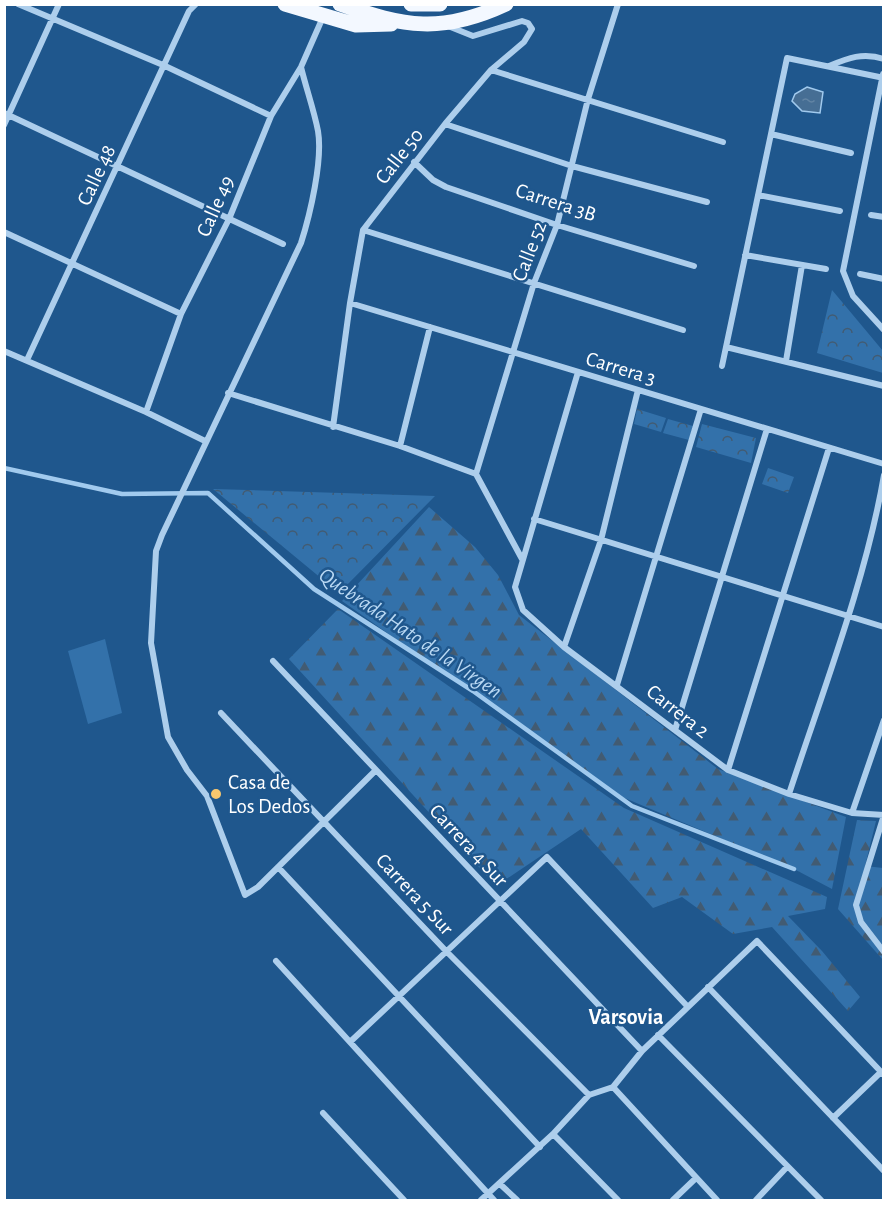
<svg xmlns="http://www.w3.org/2000/svg" width="888" height="1205" font-family="'Alegreya Sans',sans-serif">
	<style>
		.green { fill: #3371aa }
		.forest { fill: url(#forest-firs) }
		.park { fill: url(#park-crowns) }
		.water { fill: url(#water-ripples); stroke: #a1caee; stroke-width: 1.5 }
		.lines { fill: none; stroke-linecap: round; stroke-linejoin: round }
		.stream { stroke: #a1caee; stroke-width: 4.5 }
		.minor { stroke: #adceec; stroke-width: 6 }
		.primary { stroke: #f3f8ff; stroke-width: 15 }
		.poi-dot { fill: #fac86e; stroke: #1f578d; stroke-width: 2 }
		.labels { text-anchor: middle; stroke-width: 5; stroke-linejoin: round; paint-order: stroke }
		.street-label { font-size: 21px; fill: #fff; stroke: #1f578d }
		.poi-label { font-size: 21px; fill: #fff; stroke: #1f578d; text-anchor: start }
		.water-label { font-size: 22px; font-style: italic; fill: #b9d8f3; stroke: #1f578d }
		.neighbourhood-label { font-size: 22px; font-weight: bold; fill: #fff; stroke: #1f578d }
	</style>
	<defs>
		<pattern id="forest-firs" width="22" height="20" patternUnits="userSpaceOnUse" patternTransform="scale(1.5)"><rect width="22" height="20" fill="#3371aa"/><path d="M5 1l3.5 6h-7zM16 11l3.5 6h-7z" fill="#425b72"/></pattern>
		<pattern id="park-crowns" width="20" height="18" patternUnits="userSpaceOnUse" patternTransform="scale(1.5)"><rect width="20" height="18" fill="#3371aa"/><path d="M2 6a3 3 0 1 1 6 0M12 15a3 3 0 1 1 6 0" fill="none" stroke="#425b72"/></pattern>
		<pattern id="water-ripples" width="26" height="14" patternUnits="userSpaceOnUse" patternTransform="scale(1.5)"><rect width="26" height="14" fill="#466e94"/><path d="M2 4q2-2 4 0t4 0M15 11q2-2 4 0t4 0" fill="none" stroke="#6284a4"/></pattern>
	</defs>
	<rect width="100%" height="100%" fill="#1f578d"/>
	<path class="green" d="M 105,639 L 122,713 L 88,724 L 68,651 Z"/>
	<path class="forest" d="M 429,507 L 475,547 L 498,575 L 519,615 L 718,769 L 846,817 L 832,889 L 794,869 L 615,794 L 342,601 Z
		M 338,609 L 624,808 L 827,897 L 825,909 L 788,916 L 822,951 L 860,997 L 848,1011 L 772,927 L 733,934 L 682,897 L 653,908 L 581,829 L 496,886 L 289,659 Z
		M 857,820 L 876,821 L 865,866 L 883,868 L 883,960 L 838,909 Z"/>
	<path class="park" d="M 832,290 L 883,351 L 883,373 L 817,353 Z
		M 637,409 L 666,418 L 661,432 L 634,424 Z
		M 668,419 L 693,426 L 689,440 L 663,433 Z
		M 702,424 L 756,438 L 751,463 L 696,447 Z
		M 768,468 L 794,477 L 788,493 L 762,484 Z
		M 213,489 L 435,496 L 339,593 Z"/>
	<path class="water" d="M 807,87 L 823,92 L 820,113 L 802,111 L 792,101 L 795,94 Z"/>
	<g class="lines">
		<path class="stream" d="M 4,468 L 122,494 L 208,493 L 314,589 L 473,691 L 632,806 L 794,869"/>
		<path class="minor" d="M 18,4 L 163,65 L 271,116
			M 829,66 C 848,58 863,52 884,59
			M 301,67 C 306,88 314,110 318,131 C 323,160 310,215 301,243 L 162,535 L 156,551 L 151,643 L 168,737 L 187,770 L 207,796 L 245,895 L 258,887 L 376,770
			M 491,70 L 723,142
			M 883,74 L 843,271 L 853,296 L 884,330
			M 4,113 L 283,244
			M 445,124 L 572,166 L 707,202
			M 4,125 L 59,4
			M 771,134 L 851,153
			M 414,162 L 433,180 L 446,187 L 557,225 L 694,266
			M 758,195 L 840,211
			M 871,215 L 884,217
			M 363,230 L 683,330
			M 4,232 L 181,314
			M 745,255 L 826,269
			M 860,274 L 884,279
			M 350,303 L 884,464
			M 726,347 L 884,386
			M 4,351 L 146,412 L 205,441
			M 27,360 L 189,11 L 196,4
			M 786,361 L 802,265
			M 722,366 L 787,58 L 884,78
			M 578,372 L 515,587 L 523,610 L 564,647 L 728,770 L 789,794 L 852,813 L 884,815
			M 228,393 L 400,446 L 476,474 L 522,559
			M 146,412 L 181,314 L 229,219 L 271,116 L 301,67 L 323,17
			M 333,427 L 350,303 L 363,230 L 445,124 L 491,70 L 524,42 L 532,29 L 528,23 L 522,21 L 473,36 L 448,26
			M 400,446 L 430,327
			M 476,474 L 534,283 L 557,225 L 588,99 L 618,4
			M 534,519 L 884,627
			M 564,647 L 601,540 L 638,390
			M 273,661 L 642,1051
			M 617,685 L 701,409
			M 221,713 L 446,951 L 589,1095
			M 675,730 L 767,429
			M 728,770 L 829,448
			M 789,794 C 822,693 866,580 884,475
			M 852,813 L 884,720
			M 884,815 L 856,905 L 861,922 L 884,952
			M 278,867 L 540,1147
			M 276,961 L 494,1200
			M 708,987 L 884,1171
			M 658,1035 L 821,1200
			M 350,1042 L 547,857 L 688,1007
			M 613,1087 L 717,1200
			M 323,1113 L 404,1200
			M 833,1118 L 881,1072
			M 553,1134 L 618,1200
			M 500,1184 L 517,1200
			M 481,1200 L 553,1134 L 589,1095 L 613,1087 L 642,1051 L 757,941 L 884,1075
			M 673,1200 L 696,1178
			M 756,1200 L 787,1167"/>
		<path class="primary" d="M 285,4 L 356,25 L 391,24
			M 340,4 C 404,27 442,34 506,4
			M 411,4 L 440,4"/>
	</g>
	<circle class="poi-dot" cx="216" cy="794" r="6"/>
	<g class="labels">
		<g class="street-label">
			<text transform="translate(399 156) rotate(-52)" y="7">Calle 50</text>
			<text transform="translate(96 175) rotate(-65)" y="7">Calle 48</text>
			<text transform="translate(556 202) rotate(18)" y="7">Carrera 3B</text>
			<text transform="translate(215 206) rotate(-66)" y="7">Calle 49</text>
			<text transform="translate(529 251) rotate(-69)" y="7">Calle 52</text>
			<text transform="translate(621 368) rotate(17)" y="7">Carrera 3</text>
			<text transform="translate(678 711) rotate(38)" y="7">Carrera 2</text>
			<text transform="translate(469 845) rotate(47)" y="7">Carrera 4 Sur</text>
			<text transform="translate(415 894) rotate(47)" y="7">Carrera 5 Sur</text>
		</g>
		<g class="poi-label">
			<text x="228" y="789">Casa de<tspan x="228" dy="24">Los Dedos</tspan></text>
		</g>
		<g class="water-label">
			<text transform="translate(411 632) rotate(34)" y="8">Quebrada Hato de la Virgen</text>
		</g>
		<g class="neighbourhood-label">
			<text x="626" y="1024">Varsovia</text>
		</g>
	</g>
	<rect width="888" height="1205" fill="none" stroke="#ffffff" stroke-width="12"/>
</svg>
